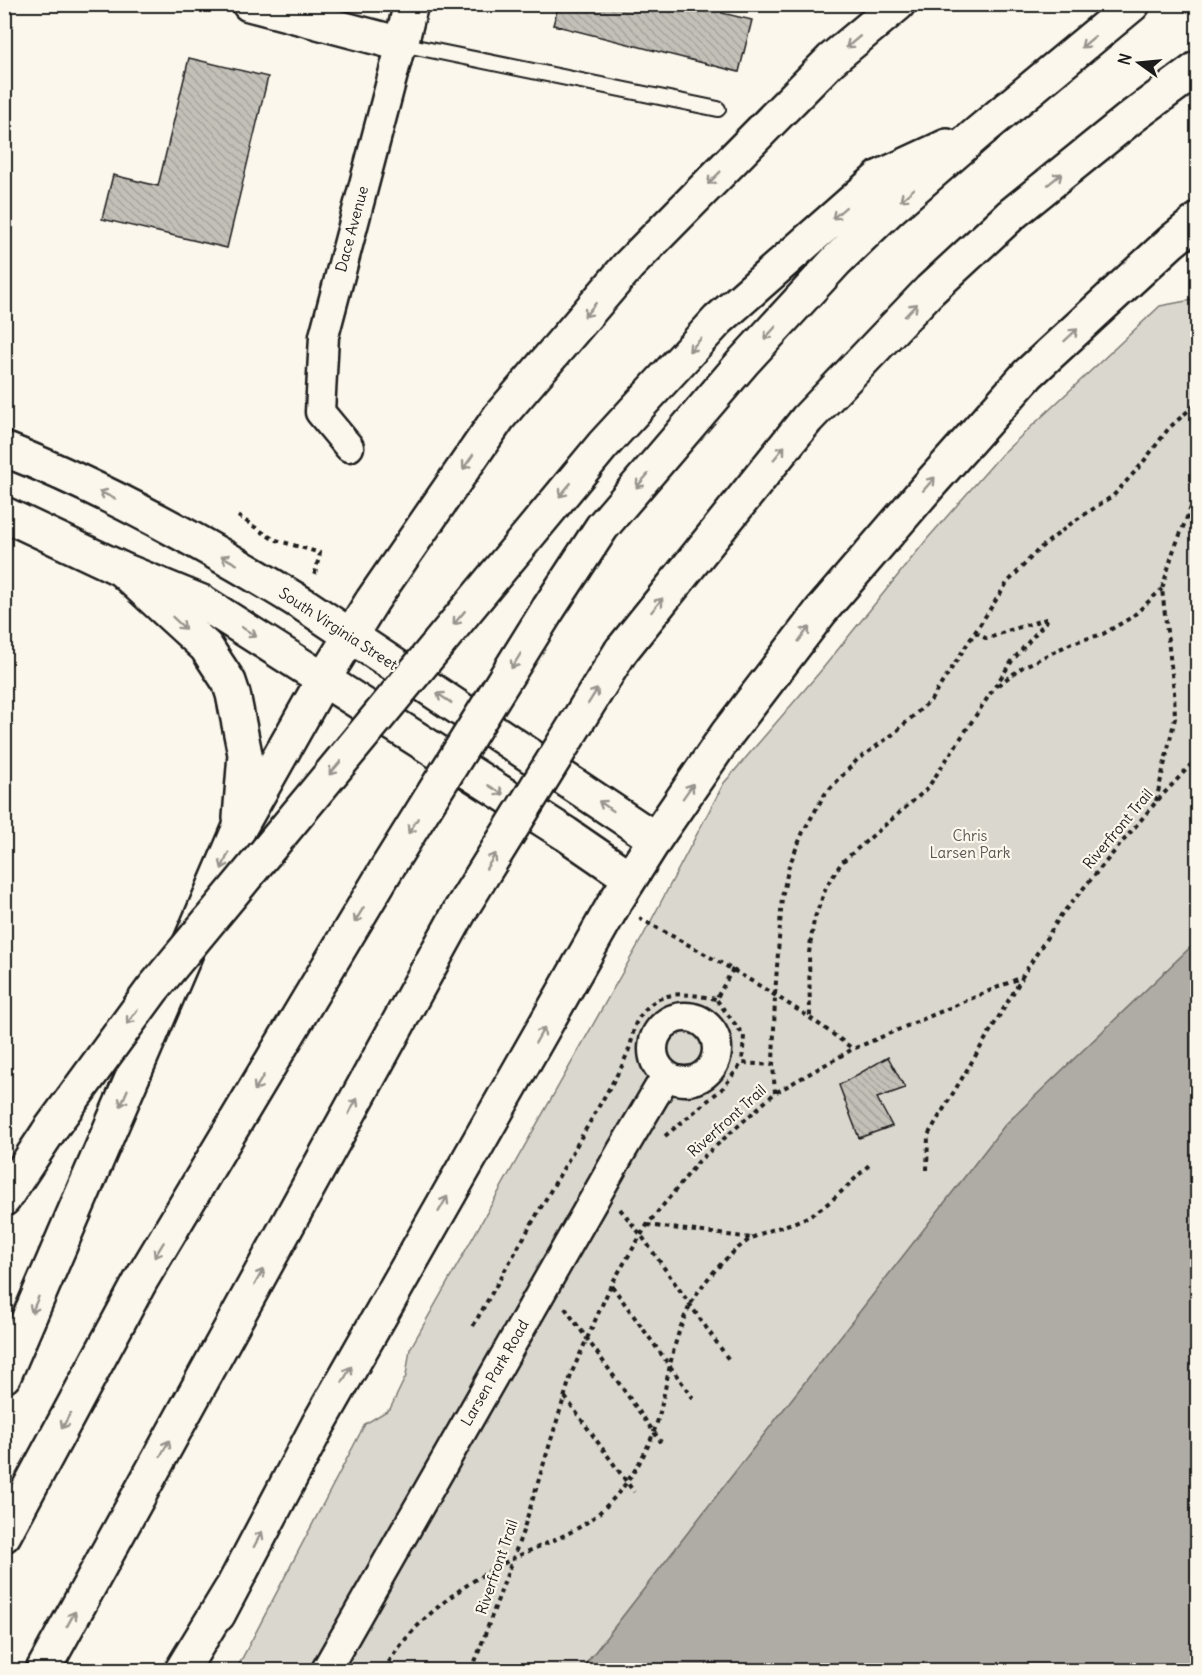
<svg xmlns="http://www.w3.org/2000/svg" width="1202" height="1675" font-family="Delius,sans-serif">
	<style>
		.green { fill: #dad7ce; stroke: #7b7a75; stroke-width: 1.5 }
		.water { fill: #afaca5; stroke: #74726e; stroke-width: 1.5 }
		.building { fill: url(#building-back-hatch); stroke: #1c1c1c; stroke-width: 1.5 }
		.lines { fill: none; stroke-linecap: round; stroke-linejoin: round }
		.lane-casing { stroke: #1c1c1c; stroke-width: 18 }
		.street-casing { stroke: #1c1c1c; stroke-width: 33 }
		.secondary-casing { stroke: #1c1c1c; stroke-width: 38 }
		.primary-casing { stroke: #1c1c1c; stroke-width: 38 }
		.highway-casing { stroke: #1c1c1c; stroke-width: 38 }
		.path { stroke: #1c1c1c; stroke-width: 4; stroke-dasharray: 4.5 4.5; stroke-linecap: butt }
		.lane { stroke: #fbf7ec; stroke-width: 14 }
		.street { stroke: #fbf7ec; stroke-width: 28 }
		.secondary { stroke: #fbf7ec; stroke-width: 33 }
		.primary { stroke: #fbf7ec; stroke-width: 33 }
		.highway { stroke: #fbf7ec; stroke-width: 33 }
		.highway-bridge-casing { stroke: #1c1c1c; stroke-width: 38; stroke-linecap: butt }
		.highway-bridge { stroke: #fbf7ec; stroke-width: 33 }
		.oneway { stroke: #97948e }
		.labels { text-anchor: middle; stroke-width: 4.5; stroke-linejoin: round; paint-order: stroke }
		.street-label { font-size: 15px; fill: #1c1c1c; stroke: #fbf7ec }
		.park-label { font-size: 15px; fill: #555451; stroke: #fbf7ec }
	</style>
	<defs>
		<pattern id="building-back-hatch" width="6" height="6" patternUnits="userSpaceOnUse" patternTransform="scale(1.5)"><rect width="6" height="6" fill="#c3c0b8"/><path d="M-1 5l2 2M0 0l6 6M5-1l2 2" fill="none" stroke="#a7a49e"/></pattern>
	</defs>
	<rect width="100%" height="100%" fill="#fbf7ec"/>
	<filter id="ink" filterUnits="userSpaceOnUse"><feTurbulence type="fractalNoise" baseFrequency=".0167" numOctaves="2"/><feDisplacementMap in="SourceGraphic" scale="12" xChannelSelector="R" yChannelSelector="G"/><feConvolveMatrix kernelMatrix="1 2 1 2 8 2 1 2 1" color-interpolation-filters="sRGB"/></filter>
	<g filter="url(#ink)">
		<path class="green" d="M 1197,299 L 1197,941 L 1005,1125 L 581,1670 L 236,1670 L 365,1424 L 390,1409 L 406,1376 L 410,1349 L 643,936 L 724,783 L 819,673 L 928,538 L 1001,455 L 1160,306 Z"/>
		<path class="water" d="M 1197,941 L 1197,1670 L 581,1670 L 1005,1125 Z"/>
		<path class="building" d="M 559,4 L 724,4 L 722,13 L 752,20 L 739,72 L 553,25 Z
			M 189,58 L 268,77 L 227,248 L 102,219 L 113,175 L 158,186 Z
			M 888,1057 L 905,1088 L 877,1098 L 892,1126 L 859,1138 L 839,1085 Z"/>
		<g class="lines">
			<g class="lane-casing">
				<path id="lane" d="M 401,44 L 718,109"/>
			</g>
			<g class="street-casing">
				<path id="street" d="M 349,447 L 320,412 L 324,336 L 401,44
					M653 1049a32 32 0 1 1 64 0a32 32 0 1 1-64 0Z
					M 326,1670 L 621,1152 L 666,1076"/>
			</g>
			<g class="secondary-casing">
				<path id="secondary" d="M 249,4 L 401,44 L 411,4"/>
			</g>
			<g class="primary-casing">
				<path id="primary" d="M 4,449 C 110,491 210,547 306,606 L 655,839
					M 4,514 L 121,569 L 202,602 L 566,834 L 630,878
					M 323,680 L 372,601 L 499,417 L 628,266 L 831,60 L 898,4
					M 218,1615 L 318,1425 L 614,904 L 655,839 L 727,734 L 821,611 L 931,483 L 1028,374 L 1171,242 L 1198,220"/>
			</g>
			<g class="highway-casing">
				<path id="highway" d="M 121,569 L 206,647 L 229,682 L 233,694 L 245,754 L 240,818
					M 497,573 L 603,445 L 718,320 L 880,177 L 947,146
					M 547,611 L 602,527 L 744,361 L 837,260 L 889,210 L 979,132 L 1133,4
					M 621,651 L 807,419 L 930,290 L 1012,214 L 1133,116 L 1198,68
					M 4,1199 L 49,1131
					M 4,1376 L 239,829 L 323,680
					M 4,1535 L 141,1280 L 389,865
					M 43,1670 L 460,911
					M 182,1670 L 230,1591"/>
			</g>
			<path class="path" d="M 238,516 L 273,539 L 320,553 L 314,577
				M 998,685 L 1023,667 L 1072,643 L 1103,634 L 1132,617 L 1162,589
				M 1156,801 L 1175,718 L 1174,691 L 1162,589 L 1173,552 L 1198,490
				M 639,918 C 713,958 785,997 853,1049
				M 733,969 L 716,999 L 744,1036 L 742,1063
				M 810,1016 L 809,953 L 814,920 L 827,885 L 842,862 L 927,789 L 1012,661 L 1049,618 L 1004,632 L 987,639 L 975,632
				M 775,1093 L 773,1065 L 775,995 L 782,897 L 789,866 L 803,832 L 825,794 L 857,760 L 892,735 L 931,700 L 1007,583 L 1039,549 L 1073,522 L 1113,496 L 1141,465 L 1169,428 L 1198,402
				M 665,1136 L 723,1088 L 742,1063 L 773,1065
				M 927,1170 L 928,1135 L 1022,978
				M 620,1209 L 641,1235 L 729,1360
				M 647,1225 L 752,1238
				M 612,1286 L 693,1398
				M 565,1308 L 661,1442
				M 473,1326 L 622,1066 C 625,1058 629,1051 631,1043 C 633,1036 633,1027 637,1021 C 657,987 684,993 716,999
				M 565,1397 L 634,1492
				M 384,1670 C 412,1621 462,1584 512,1559 C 541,1544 575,1535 600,1512 C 629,1486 652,1447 661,1408 C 669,1372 674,1333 693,1300 C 705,1279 731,1251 752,1238 C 768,1229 793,1225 811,1215 C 833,1202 851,1182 869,1165
				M 472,1670 L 523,1531 L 572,1372 L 611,1285 L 647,1225 L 699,1161 L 775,1093 L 853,1049 L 1022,977 L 1061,915 L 1156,802 L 1198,757"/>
			<use href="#lane" class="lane"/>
			<use href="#street" class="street"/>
			<use href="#secondary" class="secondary"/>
			<use href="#primary" class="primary"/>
			<use href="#highway" class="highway"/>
			<g class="highway-bridge-casing">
				<path id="highway-bridge" d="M 389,865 L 547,611
					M 460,911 L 621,651
					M 49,1131 L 152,990 L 497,573"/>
			</g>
			<use href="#highway-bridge" class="highway-bridge"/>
		</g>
		<defs><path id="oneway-shaft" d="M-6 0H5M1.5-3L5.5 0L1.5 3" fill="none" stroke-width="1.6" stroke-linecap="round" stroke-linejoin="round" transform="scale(1.5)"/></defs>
		<g class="oneway">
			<use href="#oneway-shaft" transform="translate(853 42) rotate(140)"/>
			<use href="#oneway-shaft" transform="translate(1088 42) rotate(140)"/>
			<use href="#oneway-shaft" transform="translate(714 178) rotate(135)"/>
			<use href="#oneway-shaft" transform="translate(1055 179) rotate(-39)"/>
			<use href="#oneway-shaft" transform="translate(907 195) rotate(139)"/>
			<use href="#oneway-shaft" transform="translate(839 213) rotate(139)"/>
			<use href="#oneway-shaft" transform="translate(590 310) rotate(130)"/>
			<use href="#oneway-shaft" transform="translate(911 310) rotate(-46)"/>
			<use href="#oneway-shaft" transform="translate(770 333) rotate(132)"/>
			<use href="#oneway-shaft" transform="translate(1071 335) rotate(-43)"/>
			<use href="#oneway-shaft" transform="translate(695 345) rotate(133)"/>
			<use href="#oneway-shaft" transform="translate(779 453) rotate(-51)"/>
			<use href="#oneway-shaft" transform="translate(468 462) rotate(125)"/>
			<use href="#oneway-shaft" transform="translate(642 481) rotate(131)"/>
			<use href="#oneway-shaft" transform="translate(929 484) rotate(-49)"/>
			<use href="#oneway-shaft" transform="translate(565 490) rotate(130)"/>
			<use href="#oneway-shaft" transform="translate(107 495) rotate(-155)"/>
			<use href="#oneway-shaft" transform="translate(229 560) rotate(-151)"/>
			<use href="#oneway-shaft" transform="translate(657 605) rotate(-51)"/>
			<use href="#oneway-shaft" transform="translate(459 618) rotate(130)"/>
			<use href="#oneway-shaft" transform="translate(179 623) rotate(43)"/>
			<use href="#oneway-shaft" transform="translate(249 632) rotate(33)"/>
			<use href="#oneway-shaft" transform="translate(804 634) rotate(-53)"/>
			<use href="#oneway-shaft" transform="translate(516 661) rotate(122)"/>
			<use href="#oneway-shaft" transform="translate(593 696) rotate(-58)"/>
			<use href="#oneway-shaft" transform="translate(444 698) rotate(-146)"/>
			<use href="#oneway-shaft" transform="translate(335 768) rotate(130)"/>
			<use href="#oneway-shaft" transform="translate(496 790) rotate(32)"/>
			<use href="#oneway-shaft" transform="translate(688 791) rotate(-55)"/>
			<use href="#oneway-shaft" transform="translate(606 806) rotate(-146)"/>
			<use href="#oneway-shaft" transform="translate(413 826) rotate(122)"/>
			<use href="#oneway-shaft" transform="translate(225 861) rotate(113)"/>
			<use href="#oneway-shaft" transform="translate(491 861) rotate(-58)"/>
			<use href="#oneway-shaft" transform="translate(359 915) rotate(121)"/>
			<use href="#oneway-shaft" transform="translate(132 1017) rotate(126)"/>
			<use href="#oneway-shaft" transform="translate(540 1035) rotate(-60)"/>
			<use href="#oneway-shaft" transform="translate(259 1083) rotate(121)"/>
			<use href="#oneway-shaft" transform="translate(124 1098) rotate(113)"/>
			<use href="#oneway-shaft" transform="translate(353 1106) rotate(-61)"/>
			<use href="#oneway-shaft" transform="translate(443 1204) rotate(-60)"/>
			<use href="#oneway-shaft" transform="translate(159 1250) rotate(121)"/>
			<use href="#oneway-shaft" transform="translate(259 1277) rotate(-61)"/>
			<use href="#oneway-shaft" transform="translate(35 1305) rotate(113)"/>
			<use href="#oneway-shaft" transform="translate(347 1374) rotate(-60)"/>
			<use href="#oneway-shaft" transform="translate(66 1421) rotate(118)"/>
			<use href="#oneway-shaft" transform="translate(165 1448) rotate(-61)"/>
			<use href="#oneway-shaft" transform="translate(258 1539) rotate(-62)"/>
			<use href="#oneway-shaft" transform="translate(71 1619) rotate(-61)"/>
		</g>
	</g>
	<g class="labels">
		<g class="street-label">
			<text transform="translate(352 229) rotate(-75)" y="5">Dace Avenue</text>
			<text transform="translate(338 629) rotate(33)" y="5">South Virginia Street</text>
			<text transform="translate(1118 829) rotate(-50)" y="5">Riverfront Trail</text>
			<text transform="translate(727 1121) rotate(-42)" y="5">Riverfront Trail</text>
			<text transform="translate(495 1373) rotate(-60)" y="5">Larsen Park Road</text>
			<text transform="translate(497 1567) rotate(-71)" y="5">Riverfront Trail</text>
		</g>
		<g class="park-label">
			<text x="970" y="841">Chris<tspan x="970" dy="17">Larsen Park</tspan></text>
		</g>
	</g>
	<rect width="1202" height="1675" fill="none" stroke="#fbf7ec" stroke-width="24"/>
	<rect x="12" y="12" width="1178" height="1651" fill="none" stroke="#1c1c1c" stroke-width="2" filter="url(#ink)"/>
	<g transform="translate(1139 63) rotate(285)" stroke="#fbf7ec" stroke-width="4.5" paint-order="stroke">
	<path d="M0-4.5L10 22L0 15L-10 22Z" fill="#1c1c1c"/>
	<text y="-9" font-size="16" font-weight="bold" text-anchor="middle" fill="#1c1c1c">N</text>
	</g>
</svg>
